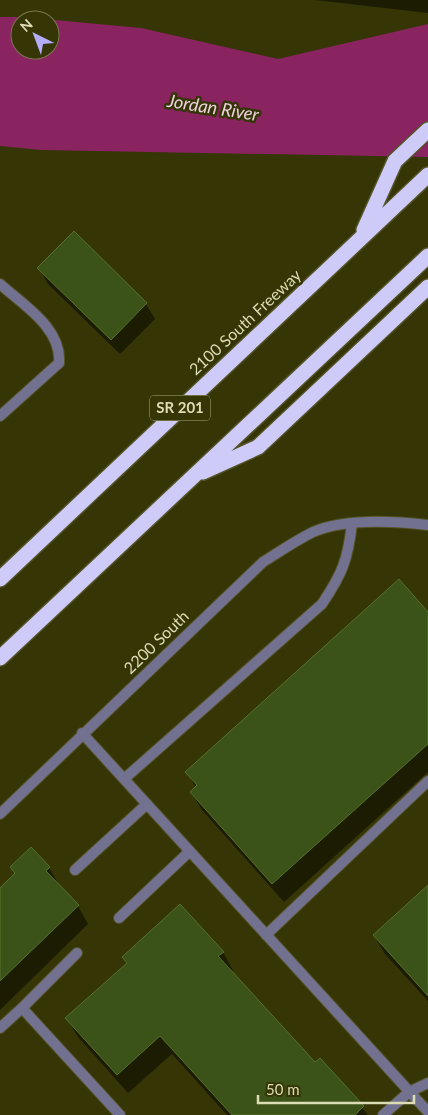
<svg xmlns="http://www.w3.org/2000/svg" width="428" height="1115" font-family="Lato,sans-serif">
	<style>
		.water { fill: #892460; fill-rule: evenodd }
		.shadow { fill: #0007 }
		.building { fill: #3b5318; stroke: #55722b }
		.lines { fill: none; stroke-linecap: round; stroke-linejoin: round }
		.lane-casing { stroke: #535326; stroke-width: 12 }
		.street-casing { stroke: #535326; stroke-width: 12 }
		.highway-casing { stroke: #535326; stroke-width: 18 }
		.lane { stroke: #737190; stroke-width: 10 }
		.street { stroke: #737190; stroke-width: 10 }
		.highway { stroke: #cecbf9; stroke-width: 15 }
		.labels { text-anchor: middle; stroke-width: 5; stroke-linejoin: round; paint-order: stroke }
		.shield { fill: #353506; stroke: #aaab80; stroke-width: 1 }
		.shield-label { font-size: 15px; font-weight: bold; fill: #dcddb5 }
		.street-label { font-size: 16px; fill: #dcddb5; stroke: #353506 }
		.water-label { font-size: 18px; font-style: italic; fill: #eed2df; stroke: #353506 }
	</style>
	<rect width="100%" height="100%" fill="#353506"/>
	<path class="water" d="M 0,17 L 22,17 L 141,28 L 278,59 L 428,24 L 428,157 L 41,150 L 0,146 ZM 20,20 L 50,20 L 50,50 L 20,50 Z"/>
	<path class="shadow" d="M 315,0 L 428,0 L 428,13 Z
		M 39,268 L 146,304 L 155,319 L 120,354 L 48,284 Z
		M 428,614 L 428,772 L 284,902 L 202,810 L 191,792 L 196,788 L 187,772 Z
		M 11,867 L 49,868 L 60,886 L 78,906 L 88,924 L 0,1010 L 0,889 L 16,874 Z
		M 428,887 L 428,1001 L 385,954 L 374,935 Z
		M 223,952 L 233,971 L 231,973 L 315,1064 L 320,1060 L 368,1115 L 227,1115 L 172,1054 L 128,1093 L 78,1037 L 67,1019 L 127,964 L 123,958 Z"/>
	<path class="building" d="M 74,231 L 147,303 L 111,340 L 37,268 Z
		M 399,579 L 428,612 L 428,744 L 272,884 L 190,792 L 197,785 L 185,772 Z
		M 31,847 L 50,867 L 46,871 L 79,905 L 0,981 L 0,888 L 15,873 L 10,867 Z
		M 428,885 L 428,996 L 373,935 Z
		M 180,904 L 224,952 L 218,956 L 315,1062 L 320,1058 L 364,1106 L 355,1115 L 232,1115 L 160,1036 L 117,1075 L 65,1018 L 127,963 L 122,957 Z"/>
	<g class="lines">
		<g class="lane-casing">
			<path id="lane" d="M 0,284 C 23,305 62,328 59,363 L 0,416
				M 82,733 L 428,1112
				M 124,779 L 322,604 C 342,574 348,560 352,523
				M 75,870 L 147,804
				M 119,918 L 190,851
				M 266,935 L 428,781
				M 22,1008 L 77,953
				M 0,1028 L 22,1008 L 120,1115
				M 383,1115 L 409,1092 L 428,1083"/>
		</g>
		<g class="street-casing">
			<path id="street" d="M 0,814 L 263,562 C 279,552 295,541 313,532 C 345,518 394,521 428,525"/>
		</g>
		<g class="highway-casing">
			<path id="highway" d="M 364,230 L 395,161 L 428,130
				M 203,472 L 258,447 L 428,287
				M 0,579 L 428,175
				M 0,658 L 428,256"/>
		</g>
		<use href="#lane" class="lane"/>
		<use href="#street" class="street"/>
		<use href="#highway" class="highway"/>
	</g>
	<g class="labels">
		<rect class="shield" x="150" y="395.5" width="60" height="25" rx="4"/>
		<g class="shield-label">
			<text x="180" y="413">SR 201</text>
		</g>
		<g class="street-label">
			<text transform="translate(245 322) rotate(-43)" y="6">2100 South Freeway</text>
			<text transform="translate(156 642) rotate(-44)" y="6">2200 South</text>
		</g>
		<g class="water-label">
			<text transform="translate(213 108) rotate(9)" y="6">Jordan River</text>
		</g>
	</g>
	<g transform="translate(35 35) rotate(318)"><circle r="24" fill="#353506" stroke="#78784c"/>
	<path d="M0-4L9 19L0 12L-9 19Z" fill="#b4acf9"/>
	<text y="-8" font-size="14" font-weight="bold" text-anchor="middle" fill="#dcddb5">N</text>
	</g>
	<path d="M258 1095v8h156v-8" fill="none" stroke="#dcddb5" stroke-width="2.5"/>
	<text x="266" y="1095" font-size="15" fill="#dcddb5" stroke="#353506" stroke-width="4" paint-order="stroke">50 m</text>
</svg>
